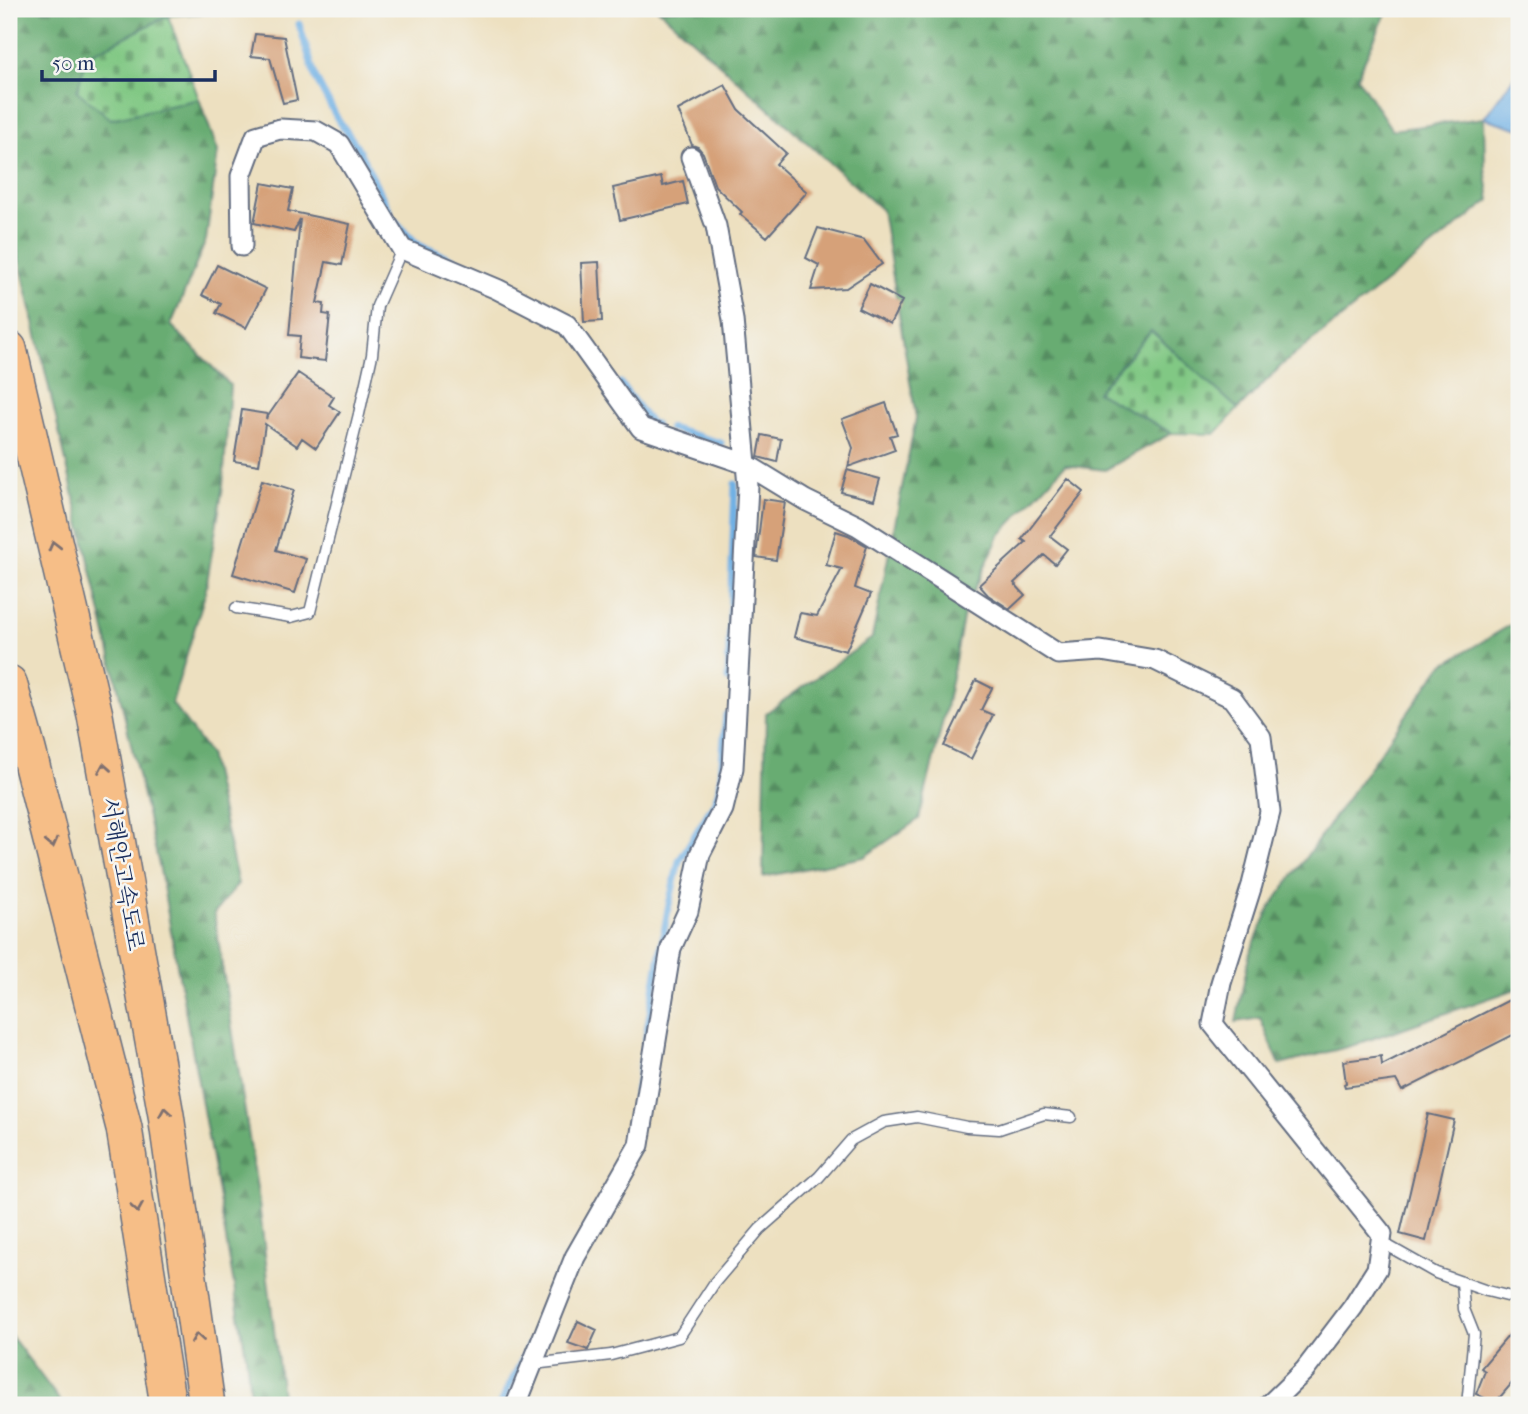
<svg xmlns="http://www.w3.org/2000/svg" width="1528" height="1414" font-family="'IM FELL French Canon','Noto Serif KR',serif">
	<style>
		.green { fill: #81c884; stroke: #4e7c71; stroke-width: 2 }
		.forest { fill: url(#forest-firs); stroke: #426e68; stroke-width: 2 }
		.cemetery { fill: url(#cemetery-stones); stroke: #4e7c71; stroke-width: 2 }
		.water { fill: #70b0e4; stroke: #4670a1; stroke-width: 2 }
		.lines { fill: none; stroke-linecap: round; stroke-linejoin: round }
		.stream { stroke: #70b0e4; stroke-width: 7 }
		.building { fill: #d6a179 }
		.lane-casing { stroke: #646d80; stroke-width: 13 }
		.street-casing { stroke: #646d80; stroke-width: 23 }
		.highway-casing { stroke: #646d80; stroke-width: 38 }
		.lane { stroke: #fff; stroke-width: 10 }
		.street { stroke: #fff; stroke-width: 19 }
		.highway { stroke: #f6be87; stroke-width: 35 }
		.oneway { stroke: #7e6f70 }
		.labels { text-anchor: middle; stroke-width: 5; stroke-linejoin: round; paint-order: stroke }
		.street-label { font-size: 23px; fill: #1b2f5e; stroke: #f6f6f2 }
	</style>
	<defs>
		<pattern id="forest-firs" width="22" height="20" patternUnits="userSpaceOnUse" patternTransform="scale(1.75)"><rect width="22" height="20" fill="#68ac72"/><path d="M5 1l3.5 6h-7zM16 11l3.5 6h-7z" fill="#558c61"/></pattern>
		<pattern id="cemetery-stones" width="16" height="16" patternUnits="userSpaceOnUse" patternTransform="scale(1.75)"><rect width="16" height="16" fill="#81c884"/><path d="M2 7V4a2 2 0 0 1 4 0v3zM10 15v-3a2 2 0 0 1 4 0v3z" fill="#69a36f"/></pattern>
	</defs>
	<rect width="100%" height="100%" fill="#f6f6f2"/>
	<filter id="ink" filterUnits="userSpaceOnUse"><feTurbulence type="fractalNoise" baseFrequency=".0143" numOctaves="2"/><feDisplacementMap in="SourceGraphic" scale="14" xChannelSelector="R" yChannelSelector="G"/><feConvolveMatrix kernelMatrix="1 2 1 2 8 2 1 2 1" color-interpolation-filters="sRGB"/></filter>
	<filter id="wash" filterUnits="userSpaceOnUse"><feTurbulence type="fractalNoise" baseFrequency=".00686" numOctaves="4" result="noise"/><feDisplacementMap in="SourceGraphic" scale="28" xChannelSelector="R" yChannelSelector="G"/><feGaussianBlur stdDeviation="1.57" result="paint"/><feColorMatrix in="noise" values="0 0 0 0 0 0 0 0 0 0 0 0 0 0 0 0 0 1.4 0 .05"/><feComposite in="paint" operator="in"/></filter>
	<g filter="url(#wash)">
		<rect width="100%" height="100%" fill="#ede0c0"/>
		<path class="green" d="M 166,9 L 258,9 L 168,16 Z"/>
		<path class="forest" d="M 9,9 L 166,9 L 168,16 L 87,56 L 111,119 L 199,99 L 218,151 L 206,240 L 171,325 L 230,385 L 223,486 L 205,594 L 172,703 L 209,754 L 238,884 L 214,913 L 258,1195 L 283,1405 L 251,1405 L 246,1356 L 220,1204 L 160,870 L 9,214 Z
			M 658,9 L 1388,9 L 1357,77 L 1392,130 L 1484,118 L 1485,168 L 1490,200 L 1283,364 L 1238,409 L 1151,331 L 1097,392 L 1172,433 L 1105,470 L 1065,465 L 999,536 L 964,613 L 946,708 L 919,819 L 864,857 L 763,877 L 766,713 L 872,638 L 916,418 L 882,210 Z
			M 1519,620 L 1519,988 L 1354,1045 L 1280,1065 L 1260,1018 L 1236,1022 L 1249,955 L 1270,908 L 1441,666 Z
			M 9,1333 L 63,1405 L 9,1405 Z"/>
		<path class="cemetery" d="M 168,16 L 199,99 L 111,119 L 77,91 L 87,56 Z
			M 1151,331 L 1238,409 L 1215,434 L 1172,433 L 1097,392 Z"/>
		<path class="water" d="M 1519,70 L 1519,129 L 1484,118 Z"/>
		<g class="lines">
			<path class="stream" d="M 299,24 L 316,79 L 337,118 L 356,145 L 390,212
				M 396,222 L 417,244 L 468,266
				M 620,383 L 650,423 L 655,424
				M 670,428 L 721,443
				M 728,679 L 735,484
				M 624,1152 L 627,1147 L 668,909 L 679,861 L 714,803 L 720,788 L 726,715
				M 500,1405 L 531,1342"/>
		</g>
		<g id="blocks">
			<path class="building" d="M 255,34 L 284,37 L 297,100 L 283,103 L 270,58 L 251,56 Z
				M 725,85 L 739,110 L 786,153 L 776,164 L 807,192 L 767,237 L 740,214 L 742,212 L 715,186 L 703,153 L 698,147 L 692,145 L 678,110 Z
				M 661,177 L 663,186 L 683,181 L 688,204 L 620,220 L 613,188 Z
				M 262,183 L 293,189 L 288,211 L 350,224 L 342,265 L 326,262 L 317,303 L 324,304 L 323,314 L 330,315 L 325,361 L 298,358 L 300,336 L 289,335 L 300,219 L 294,232 L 254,223 Z
				M 818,228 L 864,240 L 882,264 L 846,288 L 811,290 L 819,265 L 806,258 Z
				M 599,262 L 602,321 L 584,322 L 581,263 Z
				M 217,265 L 266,289 L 246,328 L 216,313 L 221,304 L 202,295 Z
				M 870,284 L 902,301 L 890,324 L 858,308 Z
				M 298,373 L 334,397 L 329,405 L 340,412 L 316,448 L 302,438 L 297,446 L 265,424 L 259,465 L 234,461 L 242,410 L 267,414 L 266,419 Z
				M 886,403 L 897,434 L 890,436 L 895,450 L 848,467 L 853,448 L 842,419 Z
				M 762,435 L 781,439 L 777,462 L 758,457 Z
				M 847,470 L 880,479 L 874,500 L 841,492 Z
				M 1068,479 L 1084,492 L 1050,536 L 1067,549 L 1055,564 L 1044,555 L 1014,583 L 1025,595 L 1010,609 L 988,595 L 979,585 L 1026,542 L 1022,539 Z
				M 262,480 L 294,490 L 276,550 L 306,559 L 295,593 L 233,574 Z
				M 763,499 L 785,502 L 776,560 L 756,557 Z
				M 836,531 L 848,535 L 867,546 L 855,588 L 871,594 L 846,651 L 794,637 L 800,613 L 817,616 L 842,569 L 826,565 Z
				M 976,680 L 992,688 L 981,710 L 993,715 L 971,759 L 944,746 Z
				M 1519,995 L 1519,1032 L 1402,1091 L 1396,1080 L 1345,1087 L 1344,1084 L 1346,1083 L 1343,1061 L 1381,1056 L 1382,1065 Z
				M 1428,1114 L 1454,1120 L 1426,1241 L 1400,1234 Z
				M 578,1321 L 597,1330 L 588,1350 L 568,1343 Z
				M 1519,1323 L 1519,1375 L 1495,1403 L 1476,1394 L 1485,1371 L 1481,1368 Z"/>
		</g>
	</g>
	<g filter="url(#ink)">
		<use href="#blocks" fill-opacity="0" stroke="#646d80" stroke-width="2"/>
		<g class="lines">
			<g class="lane-casing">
				<path id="lane" d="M 236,608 L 291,617 L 310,612 L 359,414 L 372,355 L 377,306 L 402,249
					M 1381,1242 L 1436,1273 L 1487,1291 L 1519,1299
					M 1462,1282 L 1464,1309 L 1474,1334 L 1467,1405
					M 533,1364 L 611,1355 L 679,1337 L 715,1282 L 760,1229 L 819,1177 L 851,1140 L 884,1122 L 917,1117 L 967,1127 L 999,1129 L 1044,1114 L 1071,1117"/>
			</g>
			<g class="street-casing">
				<path id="street" d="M 242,246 L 241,176 L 256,136 L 280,129 L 316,131 L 339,144 L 402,249 L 497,289 L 567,325 L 641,428 L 746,464 L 805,500 L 858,526 L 1058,654 L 1101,651 L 1155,660 L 1232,698 L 1261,737 L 1270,812 L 1252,885 L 1221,983 L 1213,1024 L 1382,1234 L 1377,1269 L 1353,1307 L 1305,1370 L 1269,1405
					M 516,1405 L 575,1257 L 639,1145 L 671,948 L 688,911 L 700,854 L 723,809 L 733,768 L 748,486 L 733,320 L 716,226 L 691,157"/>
			</g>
			<g class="highway-casing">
				<path id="highway" d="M 9,349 L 95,715 L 166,1115 L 207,1405
					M 9,683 L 28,750 L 124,1128 L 168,1405"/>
			</g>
			<use href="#lane" class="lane"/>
			<use href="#street" class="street"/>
			<use href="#highway" class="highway"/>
		</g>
		<defs><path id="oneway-chevron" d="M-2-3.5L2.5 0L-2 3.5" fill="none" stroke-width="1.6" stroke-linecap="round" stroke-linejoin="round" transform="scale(1.75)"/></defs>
		<g class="oneway">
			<use href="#oneway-chevron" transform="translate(54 546) rotate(-104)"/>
			<use href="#oneway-chevron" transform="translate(104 768) rotate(-100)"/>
			<use href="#oneway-chevron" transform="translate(52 843) rotate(76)"/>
			<use href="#oneway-chevron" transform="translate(165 1112) rotate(-99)"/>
			<use href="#oneway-chevron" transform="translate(137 1208) rotate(81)"/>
			<use href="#oneway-chevron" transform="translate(197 1338) rotate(-98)"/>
		</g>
	</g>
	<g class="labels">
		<g class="street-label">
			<text transform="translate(123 874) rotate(80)" y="8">서해안고속도로</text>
		</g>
	</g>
	<rect width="1528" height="1414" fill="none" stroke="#f6f6f2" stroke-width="35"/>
	<path d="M42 70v10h173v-10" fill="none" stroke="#1b2f5e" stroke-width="3.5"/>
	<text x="52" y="70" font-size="21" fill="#1b2f5e" stroke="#f6f6f2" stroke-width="5" paint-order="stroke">50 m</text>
</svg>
